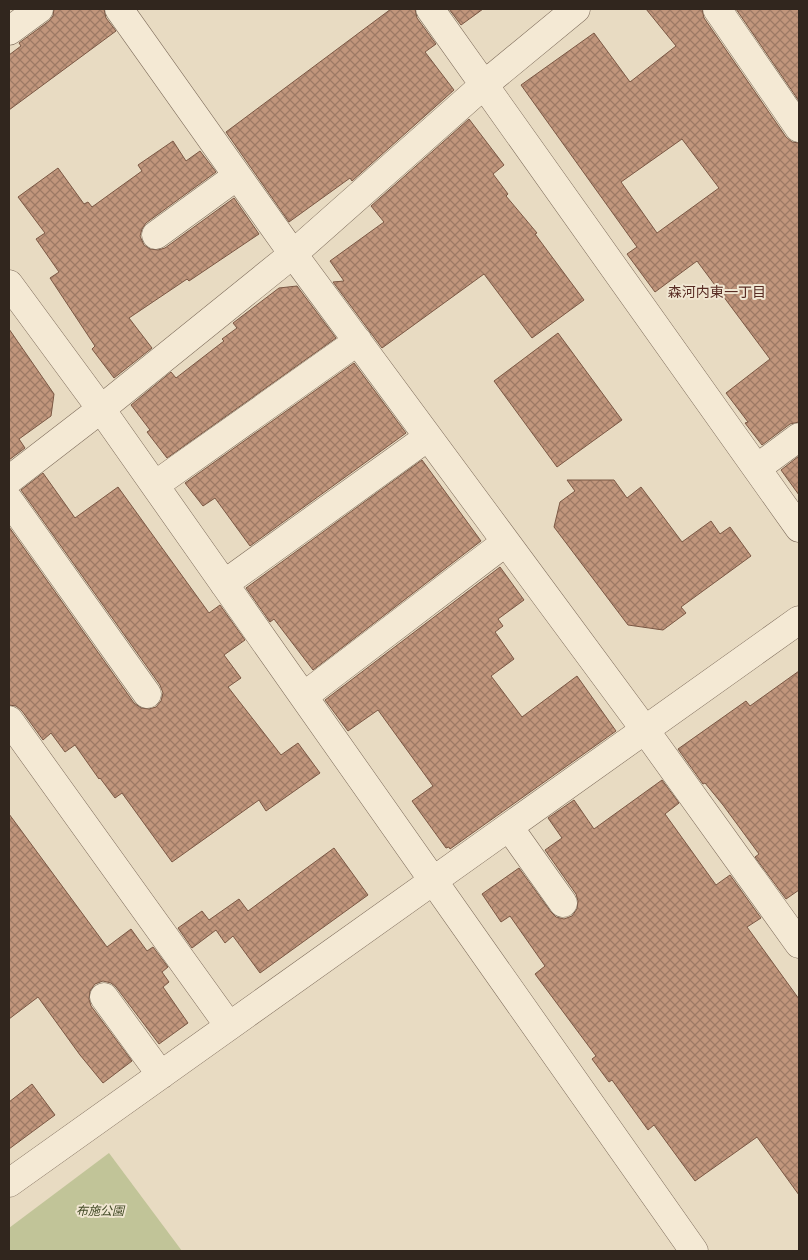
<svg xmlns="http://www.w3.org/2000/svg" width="808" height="1260" font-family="Merriweather,'Noto Sans JP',serif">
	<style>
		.green { fill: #c1c498 }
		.building { fill: url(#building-cross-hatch); stroke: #7b5844; fill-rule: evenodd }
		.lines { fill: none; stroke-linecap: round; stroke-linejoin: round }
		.minor-casing { stroke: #7f6d5c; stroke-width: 29 }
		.minor { stroke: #f4e9d4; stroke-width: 28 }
		.labels { text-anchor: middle; stroke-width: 4; stroke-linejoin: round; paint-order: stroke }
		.park-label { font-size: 12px; font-style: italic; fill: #434b27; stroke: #f0e6d1 }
		.neighbourhood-label { font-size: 14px; fill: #582c23; stroke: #f0e6d1 }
	</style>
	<defs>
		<pattern id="building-cross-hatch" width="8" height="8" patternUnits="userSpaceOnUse" patternTransform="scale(1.25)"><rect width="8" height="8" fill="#c1967c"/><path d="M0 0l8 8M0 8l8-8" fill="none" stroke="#9d7a65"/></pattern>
	</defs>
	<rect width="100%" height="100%" fill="#e8dbc2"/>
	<path class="green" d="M 109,1153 L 182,1251 L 9,1251 L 9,1228 Z"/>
	<path class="building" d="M 54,9 L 104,9 L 106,18 L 116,31 L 9,110 L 9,55 L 21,46 L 19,43 L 49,21 L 53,16 Z
		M 391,9 L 415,9 L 417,18 L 436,44 L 425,52 L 454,90 L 352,181 L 350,178 L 289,222 L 226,132 Z
		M 449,9 L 483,9 L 461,25 Z
		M 646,9 L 702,9 L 704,18 L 786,137 L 792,142 L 799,143 L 799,422 L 790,424 L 762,445 L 745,423 L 748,422 L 726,393 L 770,359 L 697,261 L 655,292 L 627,254 L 637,247 L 521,85 L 594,33 L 630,82 L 676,46 ZM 682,139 L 719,188 L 657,233 L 621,182 Z
		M 736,9 L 799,9 L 799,101 Z
		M 469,119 L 504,165 L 493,174 L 508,194 L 506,196 L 537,233 L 535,234 L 584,300 L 532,338 L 484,274 L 382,348 L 333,282 L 344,281 L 330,261 L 384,222 L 371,206 Z
		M 173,141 L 186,161 L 200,151 L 216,172 L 146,223 L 142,229 L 140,236 L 144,245 L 150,249 L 158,250 L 165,248 L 234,198 L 259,234 L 189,281 L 187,279 L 129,318 L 152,348 L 114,378 L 92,349 L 95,346 L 50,278 L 59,272 L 36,239 L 45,233 L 18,197 L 58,168 L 84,204 L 88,202 L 92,207 L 142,171 L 138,165 Z
		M 297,286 L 336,338 L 167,458 L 147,432 L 150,430 L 131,405 L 171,372 L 176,378 L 224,341 L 222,339 L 237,328 L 233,323 L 279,288 Z
		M 9,329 L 54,394 L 51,416 L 19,439 L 25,448 L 9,460 Z
		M 558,333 L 622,420 L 557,467 L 494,381 Z
		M 354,363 L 406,433 L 250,546 L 215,498 L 203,506 L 185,483 Z
		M 799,456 L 799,495 L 781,470 Z
		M 422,460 L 481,541 L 313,670 L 274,619 L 270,622 L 246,588 Z
		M 43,473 L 75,518 L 118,487 L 209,613 L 220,605 L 245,640 L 224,655 L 241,678 L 228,687 L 281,755 L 298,743 L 320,773 L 266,811 L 259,800 L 172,862 L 122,793 L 115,798 L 100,778 L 99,779 L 75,745 L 65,752 L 51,733 L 43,740 L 22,711 L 16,706 L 9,705 L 9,527 L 134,703 L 141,708 L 149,709 L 156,707 L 161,701 L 163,693 L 160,685 L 21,490 Z
		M 567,480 L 614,480 L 627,498 L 641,487 L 682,542 L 711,521 L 720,534 L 730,527 L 751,556 L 681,607 L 686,613 L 663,630 L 628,625 L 554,527 L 560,502 L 575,491 Z
		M 500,567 L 524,600 L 498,619 L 503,626 L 495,632 L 514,659 L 491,676 L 522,717 L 577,676 L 616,731 L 450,849 L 449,847 L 446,848 L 412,801 L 433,786 L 378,710 L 348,731 L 325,700 Z
		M 799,671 L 799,890 L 786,899 L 755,857 L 759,854 L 723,805 L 705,783 L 703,784 L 678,749 L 746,701 L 750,706 Z
		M 662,780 L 679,803 L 665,814 L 716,885 L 730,875 L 761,918 L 747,927 L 799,999 L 799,1195 L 757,1137 L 695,1181 L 654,1125 L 648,1130 L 612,1080 L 609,1082 L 592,1059 L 596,1056 L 535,974 L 545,966 L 510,916 L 501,922 L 482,894 L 519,868 L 551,912 L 556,917 L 564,919 L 572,916 L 577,909 L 578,901 L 576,894 L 545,850 L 562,838 L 548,818 L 574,800 L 594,829 Z
		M 9,814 L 107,947 L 131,929 L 147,951 L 153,947 L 168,967 L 162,972 L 169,982 L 163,987 L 188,1023 L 159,1044 L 116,987 L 111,983 L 103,981 L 95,984 L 90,991 L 89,999 L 91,1006 L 132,1061 L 103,1083 L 80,1055 L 38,997 L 9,1019 Z
		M 334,848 L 368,895 L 260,973 L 233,936 L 225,943 L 216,930 L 192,948 L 178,928 L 202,911 L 209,920 L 239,899 L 248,911 Z
		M 32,1084 L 55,1115 L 9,1149 L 9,1102 Z"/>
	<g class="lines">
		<g class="minor-casing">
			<path id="minor" d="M 119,9 L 293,254 L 645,730 L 799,944
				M 430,9 L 799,528
				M 717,9 L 799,128
				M 9,31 L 39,9
				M 156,235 L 237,176
				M 9,284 L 101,409 L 694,1251
				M 757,468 L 799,437
				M 9,480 L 101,409 L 293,254 L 485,84 L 576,9
				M 155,485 L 358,341
				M 9,500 L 147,694
				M 224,584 L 428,437
				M 304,696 L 506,542
				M 9,720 L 229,1026
				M 509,827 L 563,903
				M 104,997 L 161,1075
				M 9,1183 L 799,620"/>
		</g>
		<use href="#minor" class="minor"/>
	</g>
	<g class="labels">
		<g class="park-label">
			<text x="100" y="1215">布施公園</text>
		</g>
		<g class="neighbourhood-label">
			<text x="717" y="297">森河内東一丁目</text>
		</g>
	</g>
	<rect width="808" height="1260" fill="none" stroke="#31261e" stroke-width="20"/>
</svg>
